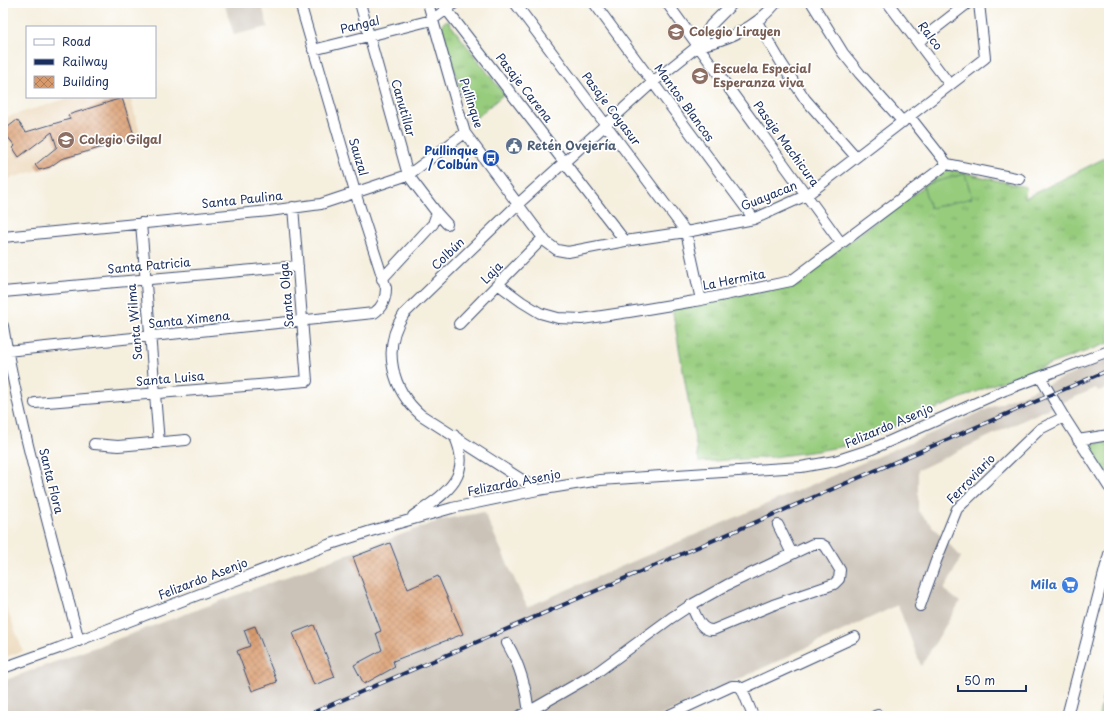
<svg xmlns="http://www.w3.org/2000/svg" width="1112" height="719" font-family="'Playpen Sans',sans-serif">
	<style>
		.built { fill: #ecd8ba }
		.industrial { fill: #cbc3b8 }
		.grass { fill: url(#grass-tufts); stroke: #597e6e }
		.wetland { fill: url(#wetland-marsh); stroke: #597e6e }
		.garden { fill: #97cc7d; stroke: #597e6e }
		.building { fill: url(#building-cross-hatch) }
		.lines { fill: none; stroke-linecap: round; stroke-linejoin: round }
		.minor-casing { stroke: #3c4c71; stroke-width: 12 }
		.minor { stroke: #fff; stroke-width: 10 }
		.rail-casing { stroke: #1b2f5e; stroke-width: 4 }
		.rail { stroke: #fff; stroke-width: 2.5; stroke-dasharray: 8; stroke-linecap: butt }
		.labels { text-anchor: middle; stroke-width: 3.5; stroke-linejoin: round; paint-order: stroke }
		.street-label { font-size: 12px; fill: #1b2f5e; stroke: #fff }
		.education-label { font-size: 12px; font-weight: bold; fill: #785e54; stroke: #fff; text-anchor: start }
		.service-label { font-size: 12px; font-weight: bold; fill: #4e5e75; stroke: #fff; text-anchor: start }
		.transit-label { font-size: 12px; font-weight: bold; fill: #164399; stroke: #fff; text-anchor: end }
		.shop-label { font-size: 12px; font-weight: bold; fill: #366cbe; stroke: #fff; text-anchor: end }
	</style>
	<defs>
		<pattern id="grass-tufts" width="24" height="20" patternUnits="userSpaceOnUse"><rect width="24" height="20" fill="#97cc7d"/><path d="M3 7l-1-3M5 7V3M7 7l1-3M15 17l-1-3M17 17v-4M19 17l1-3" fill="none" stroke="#7aa66a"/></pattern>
		<pattern id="wetland-marsh" width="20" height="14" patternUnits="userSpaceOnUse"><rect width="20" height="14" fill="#97cc7d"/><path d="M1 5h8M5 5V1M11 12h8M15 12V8" fill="none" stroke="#7aa66a"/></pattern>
		<pattern id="building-cross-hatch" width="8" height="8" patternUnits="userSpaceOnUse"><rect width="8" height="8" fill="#d99a6b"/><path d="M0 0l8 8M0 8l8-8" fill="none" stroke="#af7e5b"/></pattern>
	</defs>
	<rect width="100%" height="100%" fill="#fff"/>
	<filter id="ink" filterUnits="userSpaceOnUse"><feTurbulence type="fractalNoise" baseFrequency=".025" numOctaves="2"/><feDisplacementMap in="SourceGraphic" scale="8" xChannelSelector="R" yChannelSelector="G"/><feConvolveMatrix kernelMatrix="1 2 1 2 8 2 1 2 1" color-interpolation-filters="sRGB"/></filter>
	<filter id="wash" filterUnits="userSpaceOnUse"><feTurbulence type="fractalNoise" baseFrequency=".012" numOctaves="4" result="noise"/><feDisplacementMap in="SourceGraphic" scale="16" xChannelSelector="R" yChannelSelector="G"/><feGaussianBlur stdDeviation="0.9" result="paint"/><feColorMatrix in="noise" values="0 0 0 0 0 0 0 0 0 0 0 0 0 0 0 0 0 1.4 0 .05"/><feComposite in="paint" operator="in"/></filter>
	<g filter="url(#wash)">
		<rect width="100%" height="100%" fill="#f5efde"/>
		<path class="built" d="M 73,97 L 130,97 L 141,137 L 61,159 L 50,167 L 3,180 L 3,118 Z
			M 3,599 L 23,651 L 3,658 Z"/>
		<path class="industrial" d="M 224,3 L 261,3 L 268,27 L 234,35 Z
			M 1109,359 L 1109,387 L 1098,391 L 1096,388 L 1045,410 L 918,470 L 918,511 L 961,557 L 944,590 L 960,602 L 921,666 L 898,605 L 660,716 L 3,716 L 3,681 L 441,520 L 484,512 L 527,607 L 1011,399 Z"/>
		<path class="grass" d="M 447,20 L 504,94 L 470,123 L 441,25 Z
			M 1109,156 L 1109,343 L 997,383 L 893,427 L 845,446 L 817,451 L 773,457 L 699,462 L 672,308 L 790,285 L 948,169 L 1026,187 L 1025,198 Z
			M 1109,441 L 1109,475 L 1085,446 Z"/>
		<path class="wetland" d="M 1109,666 L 1109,716 L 1099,716 Z"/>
		<path class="garden" d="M 965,174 L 972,198 L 930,208 L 923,185 Z"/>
		<g id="blocks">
			<path class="building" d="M 122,98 L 135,138 L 61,159 L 50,167 L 39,170 L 35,165 L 57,147 L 52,132 L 19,157 L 13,148 L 15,146 L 3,131 L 17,120 L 26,132 L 70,119 L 68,115 Z
				M 390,543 L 408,589 L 438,576 L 463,634 L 393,661 L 395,667 L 364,684 L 354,665 L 382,650 L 376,633 L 381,631 L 353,557 Z
				M 314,625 L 335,677 L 314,685 L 293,633 Z
				M 255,626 L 277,682 L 252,691 L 237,651 L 250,646 L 244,630 Z"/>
		</g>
	</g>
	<g filter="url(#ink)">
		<use href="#blocks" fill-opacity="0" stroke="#3c4c71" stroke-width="1"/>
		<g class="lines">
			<g class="minor-casing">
				<path id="minor" d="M 360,3 L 408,175 L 437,213 L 447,224
					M 428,3 L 465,133 L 546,242 L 557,250 L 568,252 L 625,241 L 686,232 L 754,219 L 807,195 L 985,58 L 979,3
					M 515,3 L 686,232 L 701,300
					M 594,3 L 754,219
					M 667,3 L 841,243
					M 812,3 L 843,53 L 860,74 L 903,122
					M 888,3 L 950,85
					M 446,9 L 625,241
					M 757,22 L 782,64 L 805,99 L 856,157
					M 918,42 L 968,3
					M 698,46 C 729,40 756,27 776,3
					M 313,50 L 432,20 L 455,3
					M 910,117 L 947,164
					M 141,223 L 159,443
					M 3,237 L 269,211 L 321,204 L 408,175 L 465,133
					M 382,279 L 433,224 L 437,213
					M 499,285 L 522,302 L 540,313 L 558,318 L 582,319 L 629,312 L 701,300 L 791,281 L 947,164 L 1020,179
					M 3,292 L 298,266
					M 459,324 L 543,238
					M 3,326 C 21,432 52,536 79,641
					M 7,351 L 374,313 C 383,307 386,299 386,288 L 355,192 L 300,3
					M 1040,377 L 1064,417 L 1109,487
					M 35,403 L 307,381 L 293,207
					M 1078,440 L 1109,435
					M 94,444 L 118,446 L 186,440
					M 538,490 L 421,415 C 392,390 381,348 404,314 L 518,204 L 653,82 L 698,46 L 711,25 L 733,3
					M 413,516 C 443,495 475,478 454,435
					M 778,525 L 792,554
					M 920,606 L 936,561 L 957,509 L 1040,429 L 1064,417
					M 507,643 C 520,665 527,690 529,716
					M 3,668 L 59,648 L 328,545 L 371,531 L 452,508 L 538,490 L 600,480 L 801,467 L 835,461 L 872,449 L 1005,390 L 1109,351
					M 742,689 L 855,637
					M 519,716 L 528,712 L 596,673 L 671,618 L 691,605 L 727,585 L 813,544 L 821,544 L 826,547 L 840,570 L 839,579 L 834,584 L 773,605 L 713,630 C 700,631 696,615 691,605
					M 667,716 L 732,686 L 738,686 L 742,689 L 753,716
					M 875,716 L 878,715
					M 1067,716 L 1109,554"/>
			</g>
			<use href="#minor" class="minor"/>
			<g class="rail-casing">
				<path id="rail" d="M 305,716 L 1109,370"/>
			</g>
			<use href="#rail" class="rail"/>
		</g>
	</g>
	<defs>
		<g id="school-disc" transform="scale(0.9)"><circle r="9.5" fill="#8d6e63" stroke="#fff"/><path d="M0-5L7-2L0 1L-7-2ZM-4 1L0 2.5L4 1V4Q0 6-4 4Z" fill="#fff"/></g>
		<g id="civic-disc" transform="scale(0.9)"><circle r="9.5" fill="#5c6f8a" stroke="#fff"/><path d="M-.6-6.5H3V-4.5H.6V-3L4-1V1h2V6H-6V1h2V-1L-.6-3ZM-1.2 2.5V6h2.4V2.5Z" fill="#fff"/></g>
		<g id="bus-disc" transform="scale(0.9)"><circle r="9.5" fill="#1a4fb4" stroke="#fff"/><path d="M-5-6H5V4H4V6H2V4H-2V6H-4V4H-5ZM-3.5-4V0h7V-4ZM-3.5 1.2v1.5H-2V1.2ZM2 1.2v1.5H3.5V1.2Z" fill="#fff"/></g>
		<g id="supermarket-disc" transform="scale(0.9)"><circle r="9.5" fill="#3f7fe0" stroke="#fff"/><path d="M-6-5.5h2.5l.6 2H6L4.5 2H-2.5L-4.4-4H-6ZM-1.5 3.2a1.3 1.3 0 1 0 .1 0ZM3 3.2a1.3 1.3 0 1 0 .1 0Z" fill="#fff"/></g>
	</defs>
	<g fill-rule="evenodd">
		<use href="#school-disc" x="676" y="32"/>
		<use href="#school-disc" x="700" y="76"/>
		<use href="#school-disc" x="66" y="140"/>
		<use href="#civic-disc" x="514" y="146"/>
		<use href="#bus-disc" x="491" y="158"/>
		<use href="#supermarket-disc" x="1070" y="585"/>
	</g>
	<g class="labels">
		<g class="street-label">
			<text transform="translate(360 25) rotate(-14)" y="4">Pangal</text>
			<text transform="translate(930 36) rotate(53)" y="4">Ralco</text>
			<text transform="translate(524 88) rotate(52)" y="4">Pasaje Carena</text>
			<text transform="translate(471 103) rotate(72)" y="4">Pullinque</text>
			<text transform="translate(684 103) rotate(54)" y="4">Mantos Blancos</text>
			<text transform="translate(403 108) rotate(74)" y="4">Canutillar</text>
			<text transform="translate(611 109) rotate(53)" y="4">Pasaje Coyasur</text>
			<text transform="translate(786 144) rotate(54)" y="4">Pasaje Machicura</text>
			<text transform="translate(358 157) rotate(73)" y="4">Sauzal</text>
			<text transform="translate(769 196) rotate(-22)" y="4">Guayacan</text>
			<text transform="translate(242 200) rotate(-6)" y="4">Santa Paulina</text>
			<text transform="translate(448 254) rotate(-44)" y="4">Colbún</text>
			<text transform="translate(149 266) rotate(-5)" y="4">Santa Patricia</text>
			<text transform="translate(492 273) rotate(-46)" y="4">Laja</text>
			<text transform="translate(734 280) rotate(-11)" y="4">La Hermita</text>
			<text transform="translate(287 295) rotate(-95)" y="4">Santa Olga</text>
			<text transform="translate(189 320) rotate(-6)" y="4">Santa Ximena</text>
			<text transform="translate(135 322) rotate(-95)" y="4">Santa Wilma</text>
			<text transform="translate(170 379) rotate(-5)" y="4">Santa Luisa</text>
			<text transform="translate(889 426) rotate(-23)" y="4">Felizardo Asenjo</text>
			<text transform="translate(971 479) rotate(-46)" y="4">Ferroviario</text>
			<text transform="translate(51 481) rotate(76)" y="4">Santa Flora</text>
			<text transform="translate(514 483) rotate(-11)" y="4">Felizardo Asenjo</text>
			<text transform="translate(203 579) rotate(-21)" y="4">Felizardo Asenjo</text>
		</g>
		<g class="education-label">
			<text x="689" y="36">Colegio Lirayen</text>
			<text x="713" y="73">Escuela Especial<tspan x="713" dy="14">Esperanza viva</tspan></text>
			<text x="79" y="144">Colegio Gilgal</text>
		</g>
		<g class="service-label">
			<text x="527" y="150">Retén Ovejería</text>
		</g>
		<g class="transit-label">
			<text x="478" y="155">Pullinque<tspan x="478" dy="14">/ Colbún</tspan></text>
		</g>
		<g class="shop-label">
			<text x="1057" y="589">Mila</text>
		</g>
	</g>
	<rect width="1112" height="719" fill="none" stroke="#fff" stroke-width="16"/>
	<rect x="26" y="26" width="130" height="72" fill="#ffffff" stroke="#a4acbf"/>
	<rect x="34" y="39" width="20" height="6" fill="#ffffff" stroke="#a4acbf"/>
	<text x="62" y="46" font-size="12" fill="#1b2f5e">Road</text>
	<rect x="34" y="59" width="20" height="6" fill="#1b2f5e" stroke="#a4acbf"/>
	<text x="62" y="66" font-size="12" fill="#1b2f5e">Railway</text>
	<rect x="34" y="76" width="20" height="12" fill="url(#building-cross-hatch)" stroke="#a4acbf"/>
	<text x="62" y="86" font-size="12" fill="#1b2f5e">Building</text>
	<path d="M958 685v6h68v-6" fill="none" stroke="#1b2f5e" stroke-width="2"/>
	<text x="964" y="685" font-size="12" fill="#1b2f5e" stroke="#ffffff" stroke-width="3" paint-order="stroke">50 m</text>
</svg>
